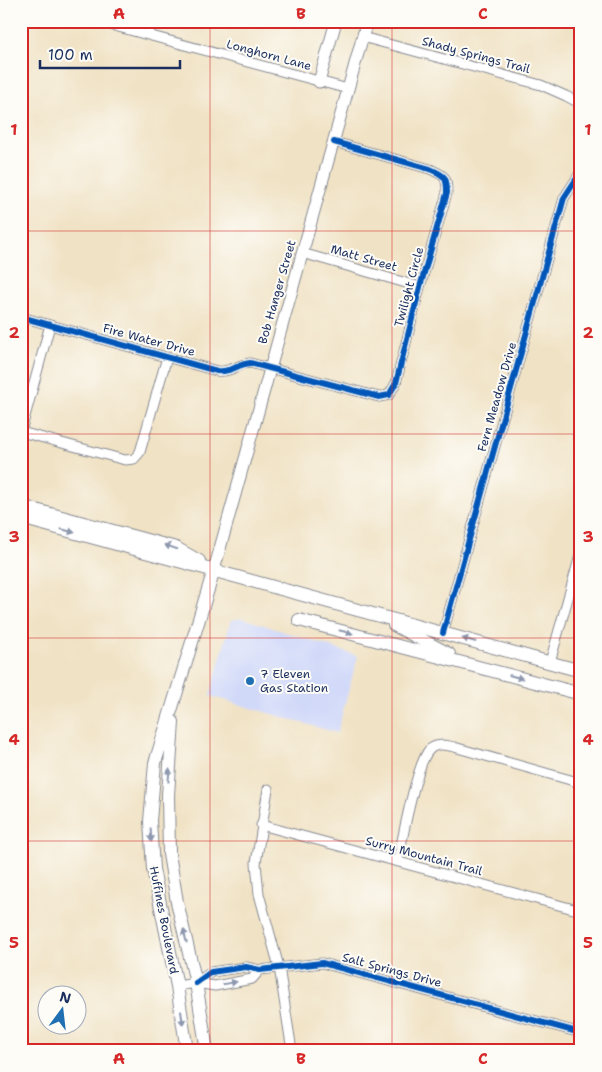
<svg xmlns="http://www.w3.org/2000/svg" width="602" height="1072" font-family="'Shantell Sans',sans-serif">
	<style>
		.built { fill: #d1d9f9 }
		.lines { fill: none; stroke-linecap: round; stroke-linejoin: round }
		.minor-casing { stroke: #868891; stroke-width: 11 }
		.tertiary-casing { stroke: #868891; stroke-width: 13 }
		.secondary-casing { stroke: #868891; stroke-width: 14 }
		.minor { stroke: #fff; stroke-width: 9 }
		.tertiary { stroke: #fff; stroke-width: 11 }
		.secondary { stroke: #fff; stroke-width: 12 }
		.cycleway-casing { stroke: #fdfcf7; stroke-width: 9 }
		.cycleway { stroke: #0057b8; stroke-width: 6 }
		.oneway { fill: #8d97ae }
		.grid { fill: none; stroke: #d62828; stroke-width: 1; stroke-opacity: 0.55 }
		.poi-dot { fill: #1f6fb2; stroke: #fdfcf7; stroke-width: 2 }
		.labels { text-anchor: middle; stroke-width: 4; stroke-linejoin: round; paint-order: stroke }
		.street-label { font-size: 12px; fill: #1b2f5e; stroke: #fdfcf7 }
		.poi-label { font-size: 12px; fill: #1b2f5e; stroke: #fdfcf7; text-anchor: start }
		.neatline { fill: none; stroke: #d62828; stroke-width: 2 }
		.grid-label { font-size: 16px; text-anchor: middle; font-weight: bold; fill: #d62828 }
	</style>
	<rect width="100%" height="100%" fill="#fdfcf7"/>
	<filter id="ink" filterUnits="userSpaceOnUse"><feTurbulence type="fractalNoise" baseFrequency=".02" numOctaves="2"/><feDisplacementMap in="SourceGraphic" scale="10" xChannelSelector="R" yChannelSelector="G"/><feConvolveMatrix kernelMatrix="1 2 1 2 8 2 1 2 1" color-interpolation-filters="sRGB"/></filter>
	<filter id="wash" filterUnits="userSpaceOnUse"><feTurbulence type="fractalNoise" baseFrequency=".0096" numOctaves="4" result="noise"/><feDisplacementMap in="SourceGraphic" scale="20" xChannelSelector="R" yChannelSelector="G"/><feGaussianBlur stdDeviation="1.12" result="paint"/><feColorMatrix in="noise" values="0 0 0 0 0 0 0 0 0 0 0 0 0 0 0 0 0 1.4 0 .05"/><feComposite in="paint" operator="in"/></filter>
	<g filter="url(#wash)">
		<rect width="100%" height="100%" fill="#f0e2c4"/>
		<path class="built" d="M 242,618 L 358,656 L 337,733 L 210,696 L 231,620 Z"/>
	</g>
	<g filter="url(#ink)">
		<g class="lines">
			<g class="minor-casing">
				<path id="minor" d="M 96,21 L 348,89
					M 148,35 L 152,21
					M 362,37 L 541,85 L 566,96 L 581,104
					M 302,253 L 420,287
					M 21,317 L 217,371 C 230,373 238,364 250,363 L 379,397 L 389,395 L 396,383 L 420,287 L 447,193 C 447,176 445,176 430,169 L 334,142
					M 21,431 L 50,325
					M 21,432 L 125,460 L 134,459 L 140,452 L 167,357
					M 443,633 L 564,198 L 581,172
					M 550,662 L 581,552
					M 268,789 L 256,863 L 259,894 L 279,967 L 292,1051
					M 261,825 L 581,911
					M 398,861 C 402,840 417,763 429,750 C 436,743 445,745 454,747 L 581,783
					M 196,983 L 211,972 L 246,967 L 260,970 L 322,963 L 581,1033
					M 177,986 L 196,983 L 215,986 L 252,979 L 260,970"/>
			</g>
			<g class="tertiary-casing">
				<path id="tertiary" d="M 319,82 L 336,21
					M 214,570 L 367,21"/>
			</g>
			<g class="secondary-casing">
				<path id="secondary" d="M 21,506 L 176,548 L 199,561
					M 21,518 L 581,671
					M 299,620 L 581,694
					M 394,625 L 449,654
					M 173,722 L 168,795 L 169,854 L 177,902 L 196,983 L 207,1051
					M 187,1051 L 177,986 L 153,869 L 150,821 L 155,763 L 214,570"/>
			</g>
			<use href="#minor" class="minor"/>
			<use href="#tertiary" class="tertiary"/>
			<use href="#secondary" class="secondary"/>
			<g class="cycleway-casing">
				<path id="cycleway" d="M 21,317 L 217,371 C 230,373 238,364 250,363 L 379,397 L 389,395 L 396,383 L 420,287 L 447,193 C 447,176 445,176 430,169 L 334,142
					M 443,633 L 564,198 L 581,172
					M 196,983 L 211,972 L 246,967 L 260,970 L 322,963 L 581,1033"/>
			</g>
			<use href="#cycleway" class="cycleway"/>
		</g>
		<defs><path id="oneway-solid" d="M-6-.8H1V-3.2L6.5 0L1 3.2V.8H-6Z" transform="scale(1.25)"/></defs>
		<g class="oneway">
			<use href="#oneway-solid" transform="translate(68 531) rotate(15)"/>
			<use href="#oneway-solid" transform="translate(171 547) rotate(-161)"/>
			<use href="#oneway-solid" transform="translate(346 632) rotate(14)"/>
			<use href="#oneway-solid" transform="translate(469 640) rotate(-165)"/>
			<use href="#oneway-solid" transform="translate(516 677) rotate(15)"/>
			<use href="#oneway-solid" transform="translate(169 775) rotate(-85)"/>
			<use href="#oneway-solid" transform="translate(151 835) rotate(87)"/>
			<use href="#oneway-solid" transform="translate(185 936) rotate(-104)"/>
			<use href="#oneway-solid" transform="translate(230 983) rotate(-10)"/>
			<use href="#oneway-solid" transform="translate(182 1018) rotate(82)"/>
		</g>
	</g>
	<path class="grid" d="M 210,21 L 210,1051M 392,21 L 392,1051M 21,231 L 581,231M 21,434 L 581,434M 21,638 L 581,638M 21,841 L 581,841"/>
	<circle class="poi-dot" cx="250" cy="681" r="5"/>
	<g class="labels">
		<g class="street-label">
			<text transform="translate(269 55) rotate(15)" y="4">Longhorn Lane</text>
			<text transform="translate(476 55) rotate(15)" y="4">Shady Springs Trail</text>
			<text transform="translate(364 258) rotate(16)" y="4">Matt Street</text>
			<text transform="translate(409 287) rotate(-75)" y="4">Twilight Circle</text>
			<text transform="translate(277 292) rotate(-74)" y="4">Bob Hanger Street</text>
			<text transform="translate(149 340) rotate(15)" y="4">Fire Water Drive</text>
			<text transform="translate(497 397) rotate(-74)" y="4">Fern Meadow Drive</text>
			<text transform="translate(424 856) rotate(15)" y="4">Surry Mountain Trail</text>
			<text transform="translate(164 920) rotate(79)" y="4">Huffines Boulevard</text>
			<text transform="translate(392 970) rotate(15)" y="4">Salt Springs Drive</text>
		</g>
		<g class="poi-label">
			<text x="260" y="678">7 Eleven<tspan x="260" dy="14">Gas Station</tspan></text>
		</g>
	</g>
	<rect width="602" height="1072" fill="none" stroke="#fdfcf7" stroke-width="55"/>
	<g transform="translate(62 1010) rotate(15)"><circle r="24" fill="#fdfcf7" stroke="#a3aaba"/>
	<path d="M0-4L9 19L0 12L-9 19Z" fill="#1f6fb2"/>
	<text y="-8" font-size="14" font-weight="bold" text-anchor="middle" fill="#1b2f5e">N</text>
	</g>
	<path d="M40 60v8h140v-8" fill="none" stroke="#1b2f5e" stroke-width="2.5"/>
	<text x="48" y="60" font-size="15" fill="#1b2f5e" stroke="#fdfcf7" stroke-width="4" paint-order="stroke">100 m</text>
	<rect x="28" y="28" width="546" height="1016" class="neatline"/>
	<g class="grid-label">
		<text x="119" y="19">A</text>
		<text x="301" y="19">B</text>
		<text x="483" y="19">C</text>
		<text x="14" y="135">1</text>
		<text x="588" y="135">1</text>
		<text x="14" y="338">2</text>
		<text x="588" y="338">2</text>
		<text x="14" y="542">3</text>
		<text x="588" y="542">3</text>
		<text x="14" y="745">4</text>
		<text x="588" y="745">4</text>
		<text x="14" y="948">5</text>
		<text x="588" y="948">5</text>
		<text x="119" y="1064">A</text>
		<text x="301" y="1064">B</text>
		<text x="483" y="1064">C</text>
	</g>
</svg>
